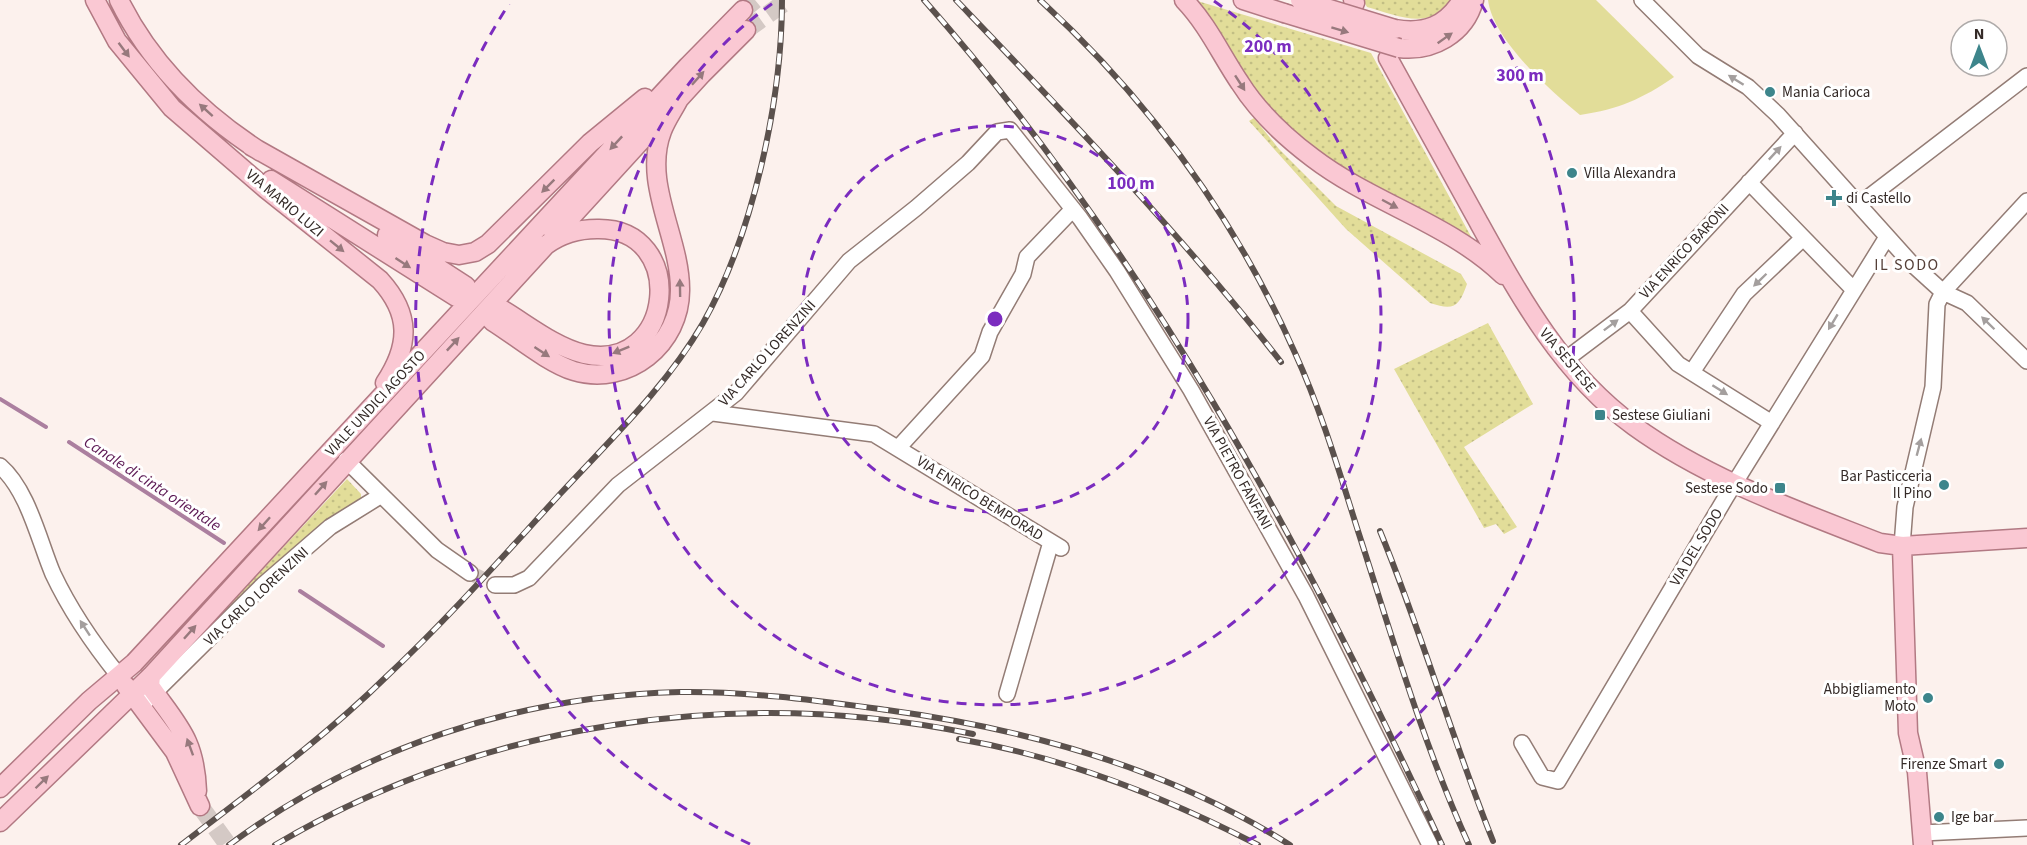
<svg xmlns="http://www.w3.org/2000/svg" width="2027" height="845" font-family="'Source Sans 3',sans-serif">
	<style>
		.grass { fill: url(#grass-dots) }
		.park { fill: #e2dd99 }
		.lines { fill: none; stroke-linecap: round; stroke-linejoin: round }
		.stream { stroke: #ab7f9f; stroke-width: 4 }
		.minor-tunnel { stroke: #d4c9c5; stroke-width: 15; stroke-dasharray: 15 8; stroke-linecap: butt }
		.major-tunnel { stroke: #d4c9c5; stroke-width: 18; stroke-dasharray: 18 9; stroke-linecap: butt }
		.minor-casing { stroke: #937c75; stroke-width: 18 }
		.major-casing { stroke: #b27983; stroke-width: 21 }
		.minor { stroke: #fff; stroke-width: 15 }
		.major { stroke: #fac8d3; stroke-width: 18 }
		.rail-casing { stroke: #5b514d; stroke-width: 6 }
		.rail { stroke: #fff; stroke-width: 4; stroke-dasharray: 11; stroke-linecap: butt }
		.major-bridge-casing { stroke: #b27983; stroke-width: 21; stroke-linecap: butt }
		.major-bridge { stroke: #fac8d3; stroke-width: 18 }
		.oneway { fill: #97797d }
		.oneway2 { fill: #a49f9e }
		.ring { fill: none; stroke: #7b2cbf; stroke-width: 3; stroke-dasharray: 10 8 }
		.poi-dot { fill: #3d858b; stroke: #fff; stroke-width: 2 }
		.labels { text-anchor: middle; stroke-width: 6; stroke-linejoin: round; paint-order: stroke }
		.poi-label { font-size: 15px; fill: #342a27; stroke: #fff; text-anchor: start }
		.street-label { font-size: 15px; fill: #342a27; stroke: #fff }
		.neighbourhood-label { font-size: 16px; letter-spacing: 1.5px; fill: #543f38; stroke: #fff }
		.water-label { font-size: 16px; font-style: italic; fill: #5b1853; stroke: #fff }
		.centre { fill: #7b2cbf; stroke: #fff; stroke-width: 3 }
		.ring-label { font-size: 18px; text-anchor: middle; font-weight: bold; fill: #7b2cbf; stroke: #fff; stroke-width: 6; stroke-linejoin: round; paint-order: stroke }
	</style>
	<defs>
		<pattern id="grass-dots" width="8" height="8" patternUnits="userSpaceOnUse" patternTransform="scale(1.5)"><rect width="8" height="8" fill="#e2dd99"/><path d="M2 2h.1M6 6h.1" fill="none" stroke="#c2be84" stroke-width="1.8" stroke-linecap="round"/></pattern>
	</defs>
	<rect width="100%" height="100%" fill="#fcf1ed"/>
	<path class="grass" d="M 1194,0 L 1371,53 L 1474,242 C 1412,208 1342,176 1288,129 C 1249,94 1223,43 1194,0 Z
		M 1363,0 L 1451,0 C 1431,32 1396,15 1367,7 Z
		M 1254,118 L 1279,149 L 1336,206 L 1461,274 L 1467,284 C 1459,307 1454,311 1430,303 L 1346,229 L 1249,121 Z
		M 1488,323 L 1533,404 L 1464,447 L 1517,527 L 1504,534 L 1496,524 L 1484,528 L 1394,369 Z
		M 347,479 L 361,494 L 361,501 L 285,563 L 274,566 L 199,644 L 154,686 Z"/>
	<path class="park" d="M 1488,0 L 1596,0 L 1674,77 C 1642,99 1619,109 1580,115 C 1550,90 1493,40 1488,0 Z"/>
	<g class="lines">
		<path class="stream" d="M 0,399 L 46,427
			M 69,442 L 224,543
			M 300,591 L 383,646"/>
		<path class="minor-tunnel" d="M 470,573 L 495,585"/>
		<path class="major-tunnel" d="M 743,10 L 755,0
			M 746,30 L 788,0
			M 200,806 L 228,845"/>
		<g class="minor-casing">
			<path id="minor" d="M 1642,0 L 1698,56 L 1748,87 L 1778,115 L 1911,263 L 1943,292 L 1937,304 L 1933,387 L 1905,507 L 1902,546
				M 1749,182 L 1853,289
				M 2027,201 L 1943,292 L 1967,303 L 2027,361
				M 1860,204 L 2027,76
				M 1630,311 L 1678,364 L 1772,423
				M 1565,360 L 1630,311 L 1795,133
				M 1692,372 L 1744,294 L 1802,239
				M 713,413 L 874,434 L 1061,548
				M 899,447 L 982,356 L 990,332 L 1023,274 L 1027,257 L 1073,209
				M 346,460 L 437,550 L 470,573
				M 0,466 C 28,490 39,541 53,574 C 70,610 94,645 119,676
				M 495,585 L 514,585 L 529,578 L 618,485 L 736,393 L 849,261 L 916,208 L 968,163 L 997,132 L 1010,130 L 1080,218 L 1117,271 L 1191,390 L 1306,596 L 1430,845
				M 1007,694 L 1051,542
				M 146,701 L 263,585 L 330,527 L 380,496
				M 1522,743 L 1542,777 L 1558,781 L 1726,497 L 1887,237
				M 1922,833 L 2027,828"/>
		</g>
		<g class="major-casing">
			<path id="major" d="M 95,0 L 117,41 L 172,108 L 266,189 L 380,280 C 411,314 410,345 385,383
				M 119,0 C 150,63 202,114 261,152
				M 1184,0 C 1208,25 1221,55 1240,83 C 1259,113 1285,137 1313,158 C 1372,203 1449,223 1503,275
				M 1243,0 L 1284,13
				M 1353,0 L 1355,3
				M 1395,29 C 1425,34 1446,26 1462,0
				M 1399,48 C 1432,52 1465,34 1474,0
				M 1388,58 C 1418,112 1448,167 1478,221 C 1520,297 1562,374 1634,426 C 1707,479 1796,510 1880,543 L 1902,546 L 2027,538
				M 251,146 L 425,244 L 443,252 L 459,255 L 475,252 L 488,244 L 590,143 L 645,98
				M 271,180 L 456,297
				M 387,235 L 466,286
				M 553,237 L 702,74 L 746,30
				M 492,321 C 516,336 548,363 574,371 C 628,387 681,344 680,289 C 680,237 642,183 662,131 C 666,120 674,109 679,99
				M 1902,546 L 1908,733 L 1917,772 L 1923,845
				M 151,676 L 150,686 C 178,726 195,739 197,791
				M 126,686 L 175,752 L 200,806
				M 0,788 L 89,701 L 134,663 L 688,66 L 743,10
				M 0,822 L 151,676 L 546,245 C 561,234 578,229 597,229 C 689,227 675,374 584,354 C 555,347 528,325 503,310"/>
		</g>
		<use href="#minor" class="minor"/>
		<use href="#major" class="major"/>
		<g class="rail-casing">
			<path id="rail" d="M 924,0 C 1144,249 1304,545 1442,845
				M 956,0 C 1068,117 1181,234 1281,362
				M 1040,0 C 1149,100 1235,218 1295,353 C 1321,410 1339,471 1358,531 C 1392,636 1423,744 1469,845
				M 1380,531 C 1422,633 1452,739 1493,841
				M 959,739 C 1064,757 1163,796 1258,845
				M 181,845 C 251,791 323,739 386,677 C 448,619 504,555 561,493 C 611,439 666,387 703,323 C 753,235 782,100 782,0
				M 229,845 C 360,748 517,696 680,692 C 749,691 819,701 887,710 C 1027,729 1170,769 1290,845
				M 275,845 C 483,722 737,685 973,734"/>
		</g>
		<use href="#rail" class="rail"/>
		<g class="major-bridge-casing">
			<path id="major-bridge" d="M 1300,0 L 1395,29
				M 1284,13 L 1399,48"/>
		</g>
		<use href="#major-bridge" class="major-bridge"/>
	</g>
	<defs><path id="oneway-solid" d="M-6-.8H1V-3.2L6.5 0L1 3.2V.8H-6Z" transform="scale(1.5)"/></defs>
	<g class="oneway">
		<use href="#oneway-solid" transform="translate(1340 30) rotate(17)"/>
		<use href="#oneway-solid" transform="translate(1445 38) rotate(-35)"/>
		<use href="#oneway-solid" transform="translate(124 50) rotate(53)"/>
		<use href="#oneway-solid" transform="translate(698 78) rotate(-48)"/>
		<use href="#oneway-solid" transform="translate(1240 83) rotate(57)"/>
		<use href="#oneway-solid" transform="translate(206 110) rotate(-138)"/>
		<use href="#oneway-solid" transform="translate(616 143) rotate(133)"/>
		<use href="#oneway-solid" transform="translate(548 186) rotate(135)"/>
		<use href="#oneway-solid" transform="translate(1390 204) rotate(28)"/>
		<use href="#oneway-solid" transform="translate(337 246) rotate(39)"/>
		<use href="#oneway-solid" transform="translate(403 263) rotate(33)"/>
		<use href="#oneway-solid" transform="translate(680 288) rotate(-91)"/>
		<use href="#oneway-solid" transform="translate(453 344) rotate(-47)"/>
		<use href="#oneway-solid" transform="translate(621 350) rotate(158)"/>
		<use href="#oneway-solid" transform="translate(542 352) rotate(33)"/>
		<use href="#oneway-solid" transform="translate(321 488) rotate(-48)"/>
		<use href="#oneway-solid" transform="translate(264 524) rotate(132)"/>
		<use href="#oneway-solid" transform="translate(190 632) rotate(-48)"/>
		<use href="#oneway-solid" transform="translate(190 747) rotate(-110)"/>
		<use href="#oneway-solid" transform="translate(42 782) rotate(-44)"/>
	</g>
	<g class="oneway2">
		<use href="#oneway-solid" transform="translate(1736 80) rotate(-148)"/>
		<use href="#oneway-solid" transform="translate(1775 153) rotate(-47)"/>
		<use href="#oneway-solid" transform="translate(1760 280) rotate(136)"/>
		<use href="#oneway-solid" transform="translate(1833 322) rotate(121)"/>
		<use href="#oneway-solid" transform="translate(1988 323) rotate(-136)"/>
		<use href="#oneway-solid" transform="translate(1611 325) rotate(-37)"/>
		<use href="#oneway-solid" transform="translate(1720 390) rotate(32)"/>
		<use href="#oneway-solid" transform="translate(1919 447) rotate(-75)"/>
		<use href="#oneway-solid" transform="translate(85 628) rotate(-123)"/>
	</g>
	<g class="ring">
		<circle cx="995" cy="319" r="193"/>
		<path d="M1214 1A386 386 0 1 1 776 1"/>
		<path d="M750 844A579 579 0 0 1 509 4M1481 4A579 579 0 0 1 1240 844"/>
	</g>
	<g class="poi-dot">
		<circle cx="1770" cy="92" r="6"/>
		<circle cx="1572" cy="173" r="6"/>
		<path d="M1831 189h6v6h6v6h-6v6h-6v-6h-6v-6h6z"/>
		<rect x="1594" y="409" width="12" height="12" rx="3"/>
		<circle cx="1944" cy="485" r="6"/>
		<rect x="1774" y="482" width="12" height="12" rx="3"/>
		<circle cx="1928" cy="698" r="6"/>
		<circle cx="1999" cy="764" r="6"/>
		<circle cx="1939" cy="817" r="6"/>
	</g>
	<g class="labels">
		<g class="poi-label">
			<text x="1782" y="97">Mania Carioca</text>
			<text x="1584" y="178">Villa Alexandra</text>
			<text x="1846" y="203">di Castello</text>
			<text x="1612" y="420">Sestese Giuliani</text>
			<text x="1932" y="481" text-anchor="end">Bar Pasticceria<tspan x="1932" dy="17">Il Pino</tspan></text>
			<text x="1768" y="493" text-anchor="end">Sestese Sodo</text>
			<text x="1916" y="694" text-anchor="end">Abbigliamento<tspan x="1916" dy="17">Moto</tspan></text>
			<text x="1987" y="769" text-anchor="end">Firenze Smart</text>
			<text x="1951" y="822">Ige bar</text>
		</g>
		<g class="street-label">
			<text transform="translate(285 203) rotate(40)" y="5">VIA MARIO LUZI</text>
			<text transform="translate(1684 251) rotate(-47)" y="5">VIA ENRICO BARONI</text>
			<text transform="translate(767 353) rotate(-48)" y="5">VIA CARLO LORENZINI</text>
			<text transform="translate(1568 360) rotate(50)" y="5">VIA SESTESE</text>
			<text transform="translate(375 403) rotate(-47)" y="5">VIALE UNDICI AGOSTO</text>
			<text transform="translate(1238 473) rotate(61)" y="5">VIA PIETRO FANFANI</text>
			<text transform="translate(980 498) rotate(32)" y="5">VIA ENRICO BEMPORAD</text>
			<text transform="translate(1696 547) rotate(-59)" y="5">VIA DEL SODO</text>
			<text transform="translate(256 596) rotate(-43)" y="5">VIA CARLO LORENZINI</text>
		</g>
		<g class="neighbourhood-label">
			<text x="1907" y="270">IL SODO</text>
		</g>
		<g class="water-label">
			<text transform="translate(153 483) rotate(33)" y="6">Canale di cinta orientale</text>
		</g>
	</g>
	<circle cx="995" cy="319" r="9" class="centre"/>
	<g class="ring-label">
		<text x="1268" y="52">200 m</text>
		<text x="1520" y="81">300 m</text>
		<text x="1131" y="189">100 m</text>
	</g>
	<g transform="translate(1979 48)"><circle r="28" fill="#ffffff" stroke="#aeaaa9" stroke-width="1.5"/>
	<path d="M0-4.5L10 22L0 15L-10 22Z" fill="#3d858b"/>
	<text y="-9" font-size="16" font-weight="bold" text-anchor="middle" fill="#342a27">N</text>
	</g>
</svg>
